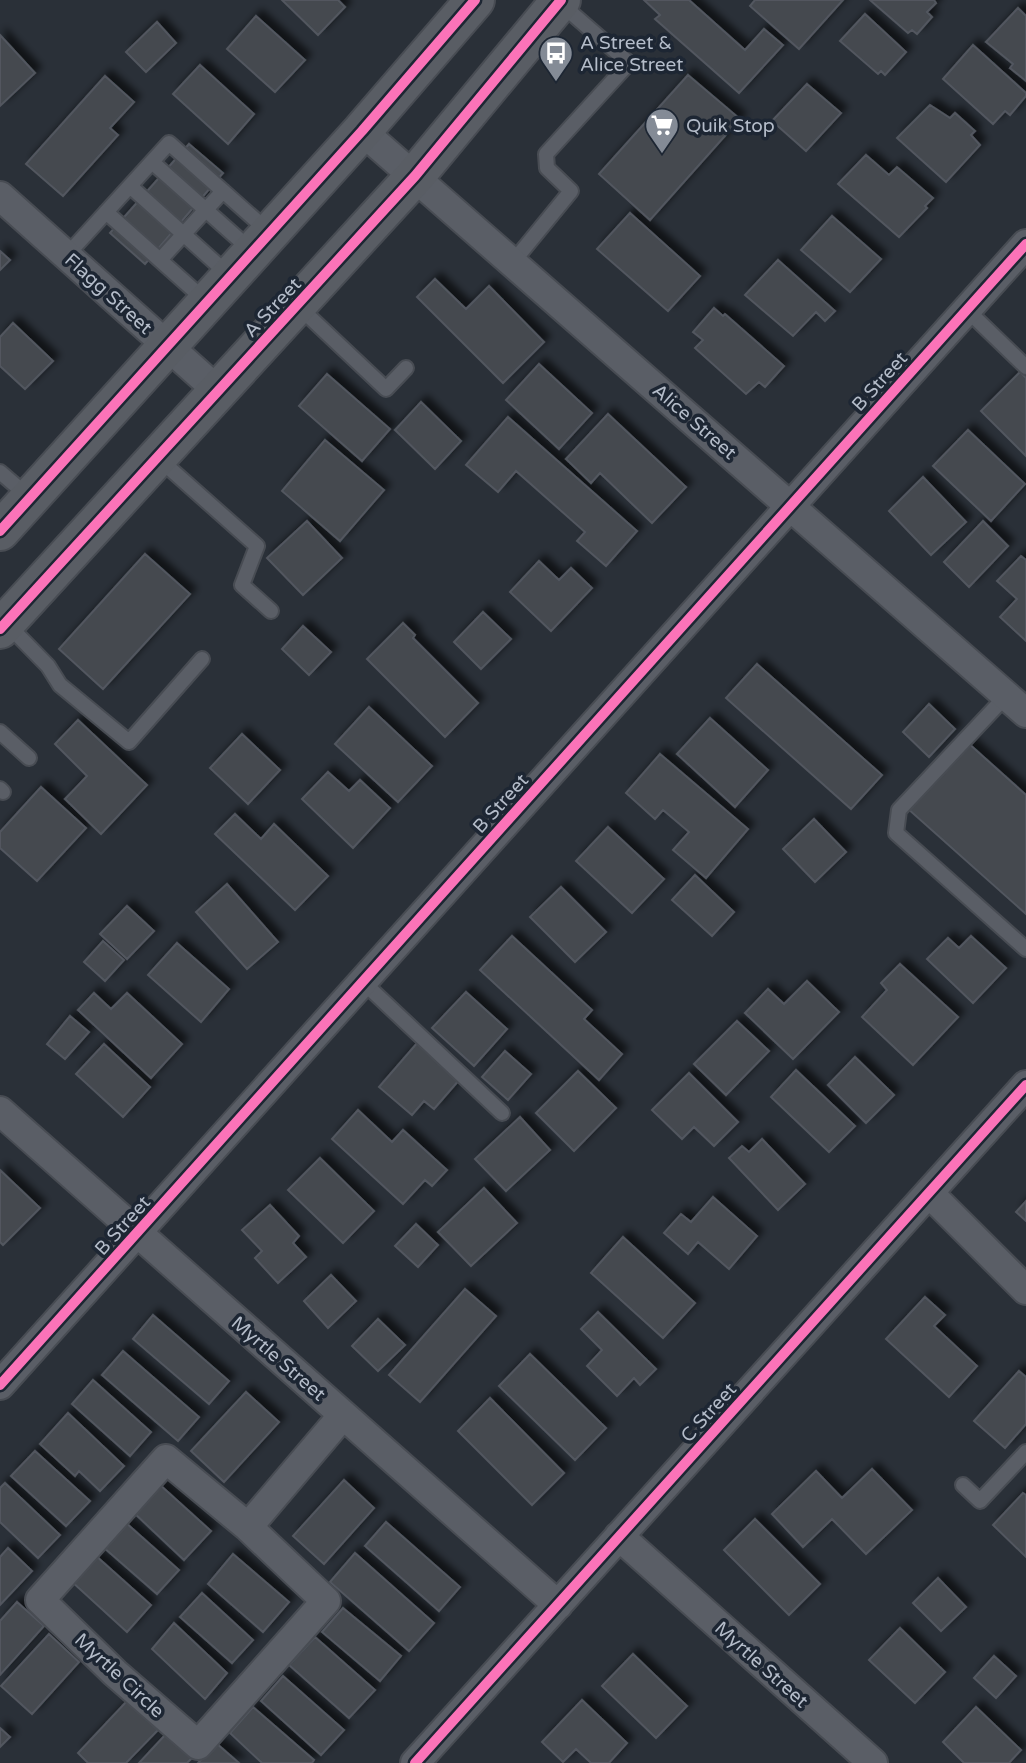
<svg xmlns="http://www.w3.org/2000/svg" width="1026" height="1763" font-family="'Varela Round',sans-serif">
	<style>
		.building { fill: #444950; stroke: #52575f; stroke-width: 2; filter: url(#shadow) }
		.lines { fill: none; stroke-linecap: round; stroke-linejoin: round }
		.lane-casing { stroke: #484c53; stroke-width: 18 }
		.street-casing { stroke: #484c53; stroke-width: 32 }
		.secondary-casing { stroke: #484c53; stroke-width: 42 }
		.lane { stroke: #5a5e66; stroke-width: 14 }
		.street { stroke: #5a5e66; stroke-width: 28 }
		.secondary { stroke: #595d64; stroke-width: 38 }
		.cycleway-casing { stroke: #1d2633; stroke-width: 15 }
		.cycleway { stroke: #fb73b8; stroke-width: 10 }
		.labels { text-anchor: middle; stroke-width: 7; stroke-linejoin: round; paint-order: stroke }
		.poi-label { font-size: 19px; fill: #b4bcc9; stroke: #1d2633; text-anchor: start }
		.street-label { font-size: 19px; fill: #b4bcc9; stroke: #1d2633 }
	</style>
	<defs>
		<filter id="shadow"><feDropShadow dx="6" dy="-6" stdDeviation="3.5" flood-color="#0009"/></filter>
	</defs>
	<rect width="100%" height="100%" fill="#2a3038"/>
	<path class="building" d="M 282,0 L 338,0 L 345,7 L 318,35 Z
		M 644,0 L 689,0 L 745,50 L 764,29 L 783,45 L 739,93 L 655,19 L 660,15 Z
		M 755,0 L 843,0 L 799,49 L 750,6 Z
		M 870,0 L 934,0 L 936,3 L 927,12 L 932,17 L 917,34 L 912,30 L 908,33 Z
		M 1018,8 L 1026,16 L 1026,81 L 1010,68 L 1013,64 L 986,42 Z
		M 865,14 L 906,52 L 885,75 L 881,71 L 878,74 L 840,41 Z
		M 256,16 L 305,60 L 275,92 L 227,49 Z
		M 157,22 L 176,43 L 146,72 L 126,52 Z
		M 0,35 L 35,73 L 0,106 Z
		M 973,45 L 1026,93 L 1026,96 L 1010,115 L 1005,111 L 993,124 L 943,79 Z
		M 200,65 L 254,114 L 228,144 L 173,94 Z
		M 688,75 L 740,119 L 650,220 L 599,174 Z
		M 105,76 L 134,102 L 110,128 L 118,135 L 63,196 L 26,164 Z
		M 807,84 L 841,113 L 806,151 L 772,121 Z
		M 930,105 L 950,118 L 955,113 L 975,131 L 971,135 L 980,145 L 946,182 L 897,138 Z
		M 189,144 L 223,173 L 145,264 L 110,233 Z
		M 866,155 L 889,175 L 897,167 L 933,198 L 925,206 L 927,208 L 899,237 L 838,184 Z
		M 630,213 L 700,276 L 668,311 L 597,249 Z
		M 832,216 L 881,259 L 850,292 L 801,250 Z
		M 0,251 L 10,260 L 0,270 Z
		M 778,260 L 835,311 L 825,321 L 816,312 L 793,336 L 745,295 Z
		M 435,279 L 466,309 L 489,286 L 544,342 L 503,383 L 417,297 Z
		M 714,308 L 723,316 L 725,314 L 784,366 L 765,387 L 759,382 L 746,394 L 695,348 L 703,340 L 693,332 Z
		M 13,323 L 53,361 L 25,389 L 0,366 L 0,337 Z
		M 539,364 L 592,413 L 559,449 L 506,400 Z
		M 1020,372 L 1026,378 L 1026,456 L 981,411 Z
		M 327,374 L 390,429 L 362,461 L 299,406 Z
		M 421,402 L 461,441 L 435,469 L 395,430 Z
		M 608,414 L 686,487 L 652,523 L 600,473 L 591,483 L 566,459 Z
		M 508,417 L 637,531 L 606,566 L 577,541 L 585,532 L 516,471 L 498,492 L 466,465 Z
		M 968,430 L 1025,484 L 991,521 L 933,466 Z
		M 325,440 L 384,490 L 340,541 L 282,491 Z
		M 923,477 L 966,522 L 931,555 L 889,511 Z
		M 307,521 L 342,558 L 303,595 L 267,558 Z
		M 983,521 L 1008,546 L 969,587 L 944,562 Z
		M 145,554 L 190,594 L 103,689 L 59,649 Z
		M 1021,556 L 1026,560 L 1026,641 L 1000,617 L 1017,599 L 997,581 Z
		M 539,561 L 559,580 L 571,568 L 592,588 L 551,631 L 510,592 Z
		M 483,612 L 511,639 L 481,669 L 454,642 Z
		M 403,623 L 415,635 L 413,638 L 478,703 L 445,737 L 367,659 Z
		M 303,626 L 331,652 L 309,675 L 282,649 Z
		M 757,664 L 882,775 L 851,809 L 726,698 Z
		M 929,704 L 955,729 L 929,757 L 903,732 Z
		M 369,707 L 432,766 L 398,802 L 335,744 Z
		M 710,718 L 768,770 L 735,807 L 677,754 Z
		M 78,720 L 147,785 L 101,834 L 65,799 L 87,776 L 55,744 Z
		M 242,734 L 280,770 L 248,804 L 210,768 Z
		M 967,742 L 1026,795 L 1026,914 L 907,808 Z
		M 660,754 L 748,829 L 706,878 L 673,850 L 689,832 L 663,810 L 655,819 L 626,793 Z
		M 328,772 L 349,791 L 360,780 L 390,808 L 353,848 L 302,799 Z
		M 41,787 L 86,828 L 37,881 L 0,848 L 0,832 Z
		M 235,814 L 261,839 L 274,824 L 328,876 L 295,910 L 215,834 Z
		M 814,819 L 846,852 L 815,882 L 783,849 Z
		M 608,827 L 664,879 L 632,913 L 576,861 Z
		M 695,875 L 734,912 L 712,936 L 672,900 Z
		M 227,884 L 278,942 L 247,969 L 196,912 Z
		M 561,887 L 606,932 L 575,962 L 530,917 Z
		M 127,906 L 154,931 L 127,959 L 100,934 Z
		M 512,936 L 592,1010 L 584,1019 L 622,1054 L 599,1080 L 480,970 Z
		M 971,936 L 1006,968 L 973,1003 L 927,959 L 948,938 L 959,948 Z
		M 103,941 L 124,960 L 105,981 L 84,962 Z
		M 177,943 L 229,989 L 201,1022 L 148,975 Z
		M 900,964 L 958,1017 L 913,1065 L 862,1017 L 887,990 L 881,983 Z
		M 807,981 L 839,1012 L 793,1059 L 745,1013 L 768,989 L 784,1004 Z
		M 466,992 L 507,1029 L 474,1066 L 432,1028 Z
		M 94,993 L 111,1009 L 127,993 L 182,1044 L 151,1078 L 78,1010 Z
		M 70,1016 L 89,1032 L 65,1059 L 47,1044 Z
		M 737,1021 L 769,1051 L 726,1095 L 694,1064 Z
		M 418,1042 L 460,1079 L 434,1109 L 424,1101 L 412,1115 L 379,1087 Z
		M 104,1044 L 150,1087 L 123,1117 L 76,1074 Z
		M 505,1051 L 531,1074 L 508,1100 L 482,1077 Z
		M 855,1057 L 894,1095 L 866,1123 L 828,1085 Z
		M 796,1070 L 855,1126 L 829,1152 L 771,1097 Z
		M 578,1071 L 616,1108 L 574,1151 L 536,1113 Z
		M 689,1073 L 738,1122 L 714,1146 L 694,1127 L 682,1139 L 652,1110 Z
		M 358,1110 L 392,1142 L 403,1130 L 447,1170 L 432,1186 L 425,1180 L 403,1204 L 332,1139 Z
		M 520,1117 L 550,1150 L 506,1191 L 475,1159 Z
		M 762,1139 L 805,1184 L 778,1210 L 729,1158 L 742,1146 L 749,1152 Z
		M 320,1158 L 374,1211 L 343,1243 L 288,1190 Z
		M 0,1170 L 40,1208 L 3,1245 L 0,1242 Z
		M 484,1188 L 517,1223 L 471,1266 L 438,1232 Z
		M 713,1197 L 757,1236 L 729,1269 L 698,1242 L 688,1254 L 664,1233 L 681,1214 L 691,1222 Z
		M 1026,1201 L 1026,1221 L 1016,1212 Z
		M 270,1205 L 299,1236 L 293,1243 L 306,1257 L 278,1283 L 255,1258 L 262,1251 L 242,1230 Z
		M 416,1224 L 438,1245 L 418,1267 L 395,1246 Z
		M 623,1237 L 695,1303 L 663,1338 L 591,1273 Z
		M 331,1275 L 356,1301 L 328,1328 L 304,1301 Z
		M 465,1289 L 496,1316 L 420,1402 L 389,1375 Z
		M 925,1297 L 945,1315 L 934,1326 L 977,1366 L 949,1397 L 886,1339 Z
		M 598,1312 L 656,1369 L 640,1385 L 634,1378 L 617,1396 L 587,1366 L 602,1350 L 581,1329 Z
		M 153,1315 L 229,1381 L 209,1404 L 133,1339 Z
		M 378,1319 L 405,1345 L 378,1371 L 352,1346 Z
		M 123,1351 L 199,1417 L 178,1441 L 102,1375 Z
		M 530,1354 L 606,1428 L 575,1460 L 499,1386 Z
		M 1019,1371 L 1026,1377 L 1026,1424 L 1005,1448 L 974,1421 Z
		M 93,1380 L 151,1432 L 130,1456 L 72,1404 Z
		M 246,1392 L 279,1422 L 224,1482 L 191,1451 Z
		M 490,1398 L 564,1473 L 532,1505 L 458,1431 Z
		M 68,1413 L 124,1466 L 100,1491 L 79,1471 L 75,1476 L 40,1444 Z
		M 35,1451 L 90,1501 L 66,1526 L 11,1476 Z
		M 872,1469 L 912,1510 L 866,1554 L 832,1519 L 803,1547 L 772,1514 L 816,1471 L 842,1498 Z
		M 344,1480 L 374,1508 L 324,1564 L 293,1536 Z
		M 5,1483 L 60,1535 L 38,1558 L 0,1522 L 0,1488 Z
		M 159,1484 L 211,1531 L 184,1560 L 133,1512 Z
		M 1023,1493 L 1026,1495 L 1026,1557 L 993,1525 Z
		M 755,1519 L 820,1584 L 789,1615 L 724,1550 Z
		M 125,1522 L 179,1570 L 157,1594 L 103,1547 Z
		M 386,1522 L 460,1587 L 439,1611 L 365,1546 Z
		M 8,1548 L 32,1571 L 0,1605 L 0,1557 Z
		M 355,1553 L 434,1623 L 409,1651 L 330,1582 Z
		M 233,1554 L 289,1602 L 263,1632 L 208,1584 Z
		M 95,1555 L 151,1605 L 127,1632 L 71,1581 Z
		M 938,1578 L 966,1607 L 941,1631 L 913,1603 Z
		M 202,1593 L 253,1640 L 232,1663 L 180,1617 Z
		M 17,1602 L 44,1626 L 0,1675 L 0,1621 Z
		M 343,1608 L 401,1656 L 380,1681 L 322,1632 Z
		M 174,1623 L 227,1673 L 205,1699 L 152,1649 Z
		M 900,1628 L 945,1672 L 915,1703 L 869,1660 Z
		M 49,1634 L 79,1662 L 32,1714 L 1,1686 Z
		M 315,1637 L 375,1690 L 349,1718 L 289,1665 Z
		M 633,1654 L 687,1706 L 656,1738 L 602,1686 Z
		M 994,1656 L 1016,1676 L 996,1698 L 974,1678 Z
		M 283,1676 L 344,1730 L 321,1755 L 261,1701 Z
		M 582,1700 L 627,1743 L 609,1763 L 591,1763 L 576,1749 L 563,1762 L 542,1742 Z
		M 127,1701 L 158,1730 L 126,1763 L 88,1763 L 78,1753 Z
		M 253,1707 L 314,1760 L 312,1763 L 262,1763 L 230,1733 Z
		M 976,1707 L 1021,1750 L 1009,1763 L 964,1763 L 943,1742 Z
		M 0,1728 L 10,1737 L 0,1747 Z
		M 166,1734 L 192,1758 L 187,1763 L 139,1763 Z
		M 216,1743 L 239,1763 L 198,1763 Z"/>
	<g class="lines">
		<g class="lane-casing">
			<path id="lane" d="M 152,162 L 253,252
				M 130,186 L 230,276
				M 106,212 L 207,302
				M 67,255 L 169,143 L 269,232
				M 160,260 L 223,191
				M 513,262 L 571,191 L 547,168 L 546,154 L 629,63 L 561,4
				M 298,306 L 386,389 L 406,368
				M 967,310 L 1026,367
				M 158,458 L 257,546 L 242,585 L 271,611
				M 0,472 L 29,497
				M 7,624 L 48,666 L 60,685 L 129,742 L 202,659
				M 1006,696 L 899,810 L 896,833 L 1026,949
				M 0,732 L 29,758
				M 0,789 L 3,792
				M 363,982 L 502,1113
				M 963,1485 L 980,1501 L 1026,1452"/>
		</g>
		<g class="street-casing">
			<path id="street" d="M 362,131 L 1026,713
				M 0,196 L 218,391
				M 0,1111 L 558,1605
				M 929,1193 L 1026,1290
				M 0,1385 L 1026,244
				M 248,1527 L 326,1601 L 198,1745 L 115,1673 L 40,1600 L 166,1459 L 248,1527 L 343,1415
				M 619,1536 L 873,1763
				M 415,1763 L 1026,1085"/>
		</g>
		<g class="secondary-casing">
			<path id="secondary" d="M 0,531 L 362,131 L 475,0
				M 0,629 L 415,176 L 561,0"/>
		</g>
		<use href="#lane" class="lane"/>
		<use href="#street" class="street"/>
		<use href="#secondary" class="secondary"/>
		<g class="cycleway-casing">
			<path id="cycleway" d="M 0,531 L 362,131 L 475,0
				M 0,629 L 415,176 L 561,0
				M 0,1385 L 1026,244
				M 415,1763 L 1026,1085"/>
		</g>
		<use href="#cycleway" class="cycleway"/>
	</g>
	<defs>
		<g id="bus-pin" transform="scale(1.75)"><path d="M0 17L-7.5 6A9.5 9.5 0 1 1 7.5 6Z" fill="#848b96" stroke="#1d2633"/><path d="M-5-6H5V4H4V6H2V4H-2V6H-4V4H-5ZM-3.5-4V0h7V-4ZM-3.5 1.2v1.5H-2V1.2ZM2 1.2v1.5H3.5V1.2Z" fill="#fff"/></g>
		<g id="supermarket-pin" transform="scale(1.75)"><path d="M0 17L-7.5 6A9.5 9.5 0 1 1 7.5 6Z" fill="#848b96" stroke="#1d2633"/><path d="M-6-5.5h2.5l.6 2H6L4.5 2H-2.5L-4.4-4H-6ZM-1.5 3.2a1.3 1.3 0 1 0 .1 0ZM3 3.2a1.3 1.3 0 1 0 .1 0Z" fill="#fff"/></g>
	</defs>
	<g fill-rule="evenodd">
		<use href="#bus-pin" x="556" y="53"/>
		<use href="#supermarket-pin" x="662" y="125"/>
	</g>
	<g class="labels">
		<g class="poi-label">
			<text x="580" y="49">A Street &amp;<tspan x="580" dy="22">Alice Street</tspan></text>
			<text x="686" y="132">Quik Stop</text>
		</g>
		<g class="street-label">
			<text transform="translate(109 293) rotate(42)" y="7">Flagg Street</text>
			<text transform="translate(272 307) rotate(-47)" y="7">A Street</text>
			<text transform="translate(879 381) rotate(-48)" y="7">B Street</text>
			<text transform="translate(695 421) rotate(41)" y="7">Alice Street</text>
			<text transform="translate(500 803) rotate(-48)" y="7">B Street</text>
			<text transform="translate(122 1225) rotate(-48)" y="7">B Street</text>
			<text transform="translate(279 1358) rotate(41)" y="7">Myrtle Street</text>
			<text transform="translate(708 1412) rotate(-48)" y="7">C Street</text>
			<text transform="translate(762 1664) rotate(42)" y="7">Myrtle Street</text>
			<text transform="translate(120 1675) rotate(43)" y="7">Myrtle Circle</text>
		</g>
	</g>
</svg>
